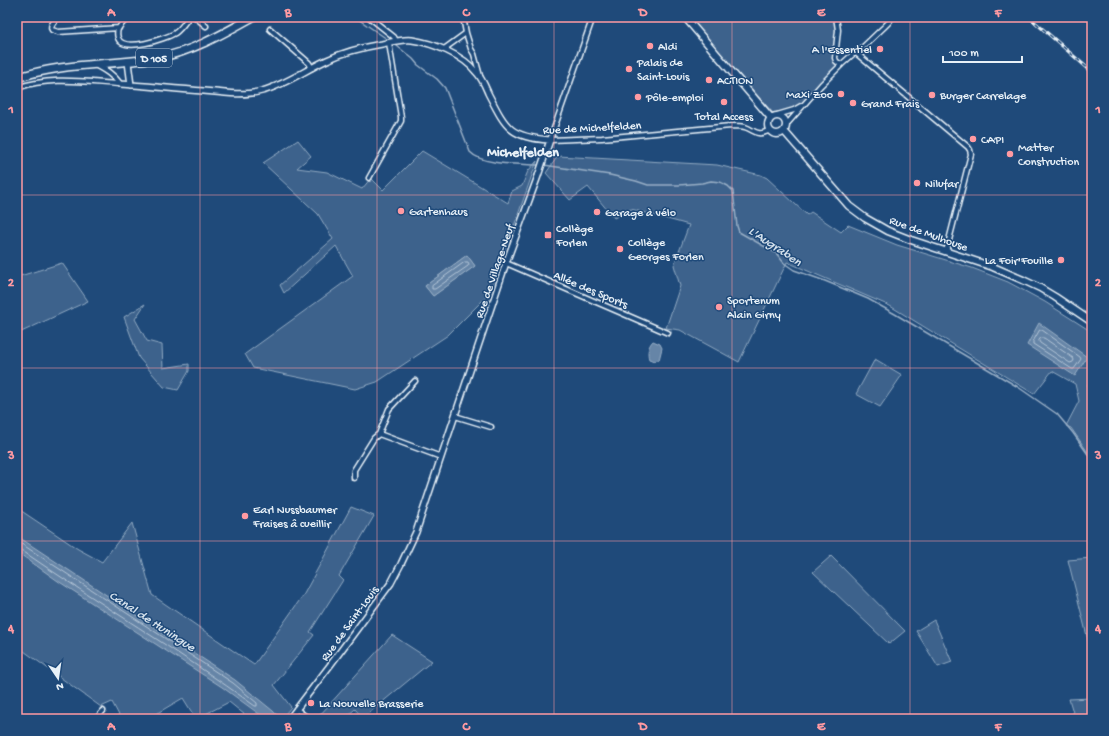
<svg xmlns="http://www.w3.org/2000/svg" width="1109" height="736" font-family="'Gochi Hand',sans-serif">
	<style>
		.green { fill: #3c628c; stroke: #92aac2; fill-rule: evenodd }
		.water { fill: #6685a7; stroke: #9ab0c7 }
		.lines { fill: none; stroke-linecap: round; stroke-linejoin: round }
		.shore { stroke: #b4c6d8; stroke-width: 1 }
		.stream { stroke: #9ab0c7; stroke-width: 1.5 }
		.minor-casing { stroke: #e8f1f8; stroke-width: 7 }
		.tertiary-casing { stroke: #e8f1f8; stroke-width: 8 }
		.secondary-casing { stroke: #e8f1f8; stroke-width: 9 }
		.primary-casing { stroke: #e8f1f8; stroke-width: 10 }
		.minor { stroke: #1f4a7a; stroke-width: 4 }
		.tertiary { stroke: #1f4a7a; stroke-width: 5 }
		.secondary { stroke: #1f4a7a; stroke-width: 6 }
		.primary { stroke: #1f4a7a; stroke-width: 7 }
		.rail-casing { stroke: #e8f1f8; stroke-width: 3 }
		.rail { stroke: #1f4a7a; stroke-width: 1.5; stroke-dasharray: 4.5; stroke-linecap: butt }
		.grid { fill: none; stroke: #ff9aa2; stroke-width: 1; stroke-opacity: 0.55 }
		.poi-dot { fill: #ff9aa2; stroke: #1f4a7a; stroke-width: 1.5 }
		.labels { text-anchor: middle; stroke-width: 3; stroke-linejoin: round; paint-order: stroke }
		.shield { fill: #1f4a7a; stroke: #acbfd2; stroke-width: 1 }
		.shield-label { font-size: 11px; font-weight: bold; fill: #e8f1f8 }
		.poi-label { font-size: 12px; fill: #e8f1f8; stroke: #1f4a7a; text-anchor: start }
		.street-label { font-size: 12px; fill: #e8f1f8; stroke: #1f4a7a }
		.water-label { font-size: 13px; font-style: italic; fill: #d4e1ec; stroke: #1f4a7a }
		.quarter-label { font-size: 14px; font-weight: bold; fill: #e8f1f8; stroke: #1f4a7a }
		.neatline { fill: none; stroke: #ff9aa2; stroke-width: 1.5 }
		.grid-label { font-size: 13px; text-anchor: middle; font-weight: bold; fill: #ff9aa2 }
	</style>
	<rect width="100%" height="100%" fill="#1f4a7a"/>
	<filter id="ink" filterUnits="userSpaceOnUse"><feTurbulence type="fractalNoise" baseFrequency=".025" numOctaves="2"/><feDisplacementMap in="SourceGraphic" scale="8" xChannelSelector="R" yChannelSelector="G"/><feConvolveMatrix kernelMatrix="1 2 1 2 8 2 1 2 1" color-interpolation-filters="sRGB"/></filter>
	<g filter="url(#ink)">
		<path class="green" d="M 689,17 L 836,17 L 835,58 L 841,65 L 804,104 L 794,110 L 773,113 Z
			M 298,140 L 311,156 L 297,168 L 327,172 L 362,189 L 371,178 L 383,190 L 422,151 L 508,203 L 512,191 L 522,186 L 528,171 L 537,161 L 514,226 L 512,226 L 490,293 L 448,335 L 377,382 L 355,389 L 253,368 L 245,354 L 353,276 L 336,246 L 284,293 L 280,285 L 333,239 L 318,214 L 263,163 ZM 467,255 L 475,266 L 433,296 L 425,286 Z
			M 558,156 L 717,165 L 761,175 L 767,178 L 807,215 L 811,212 L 841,232 L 848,225 L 897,245 L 972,268 L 1008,282 L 1045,302 L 1092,332 L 1092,380 L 1087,385 L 1092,389 L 1092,458 L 1071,428 L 1066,426 L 1079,401 L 1075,384 L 1052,371 L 1034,394 L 890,306 L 787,262 L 739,362 L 680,330 L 666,328 L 680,286 L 674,265 L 689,225 L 631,209 L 614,218 L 588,187 L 570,200 L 546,173 Z
			M 62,263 L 88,301 L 17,334 L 17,277 Z
			M 145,304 L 135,319 L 147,341 L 162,345 L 163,368 L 189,364 L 189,371 L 178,390 L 164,387 L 139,358 L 124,317 Z
			M 875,359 L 902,375 L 880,407 L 856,394 Z
			M 351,507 L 374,516 L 339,576 L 343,580 L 310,632 L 314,635 L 274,685 L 291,707 L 281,719 L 250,719 L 229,702 L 196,719 L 183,698 L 154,715 L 155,719 L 121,719 L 112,702 L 101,707 L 17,646 L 17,636 L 19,631 L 17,630 L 17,508 L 78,549 L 102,562 L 132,523 L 152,595 L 254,665 L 304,594 Z
			M 831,556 L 905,631 L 889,644 L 813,572 Z
			M 1092,558 L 1092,649 L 1090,648 L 1068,560 Z
			M 934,620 L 952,662 L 938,667 L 916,631 Z
			M 392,635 L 432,661 L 363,718 L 355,709 L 344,719 L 322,719 L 319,716 Z
			M 1092,698 L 1092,719 L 1075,719 L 1069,699 Z"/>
		<path class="water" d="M 467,255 L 475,266 L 433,296 L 425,286 Z
			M 1039,323 L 1087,357 L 1075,376 L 1027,345 Z
			M 653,341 L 660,344 L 662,348 L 659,360 L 654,361 L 649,359 C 647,353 648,346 653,341 Z
			M 17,536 L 235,680 L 273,711 L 280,719 L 266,719 L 222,687 L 58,581 L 17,552 Z"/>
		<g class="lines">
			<path class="shore" d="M 465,262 L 468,262 L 469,264 L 468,266 L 435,289 L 432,289 L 432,286 Z
				M 1040,330 L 1042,330 L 1080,357 L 1081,359 L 1074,369 L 1072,369 L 1033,344 L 1033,342 Z
				M 1041,338 L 1044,338 L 1073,358 L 1074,360 L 1073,362 L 1070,363 L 1040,343 L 1039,341 Z
				M 17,541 L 233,683 L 257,703 L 257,706 L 255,706 C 179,651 98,603 21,550 L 17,549"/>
			<path class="stream" d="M 355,17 L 387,39
				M 397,46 L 413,59 L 418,65 L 437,79 L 445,88 L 470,152 C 483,166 522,164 540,165
				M 544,165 L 610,175 L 636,181 L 648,185 L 679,185 L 702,183 L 711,181 L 720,182 L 728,186 L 733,191 L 737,226 L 739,232 L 776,253 L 784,263 L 794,270 L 825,281 L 868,299 L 895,314 L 1018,387 L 1057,414 L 1073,433 L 1092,460"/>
			<g class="minor-casing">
				<path id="minor" d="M 58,17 C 55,21 49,25 52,30 L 58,32 L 119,28
					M 128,17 C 125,21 120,25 118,29 C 117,32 117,35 118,38 C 123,53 165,39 175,33 C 181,29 185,22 189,17
					M 195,17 L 206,26
					M 369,17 L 394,37 L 396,41
					M 463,17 L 466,33 L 471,49 L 474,54 L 480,76
					M 593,17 L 550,140 L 602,138 L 731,126 C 735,126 741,126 745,127 C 756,131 757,137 770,130
					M 836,17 L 838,30 L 835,58 L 836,61 L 841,65
					M 270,29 L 309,63 L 312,68
					M 444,49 L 466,33
					M 856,53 L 968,147 L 970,150 L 971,154 L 946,252
					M 17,88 C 50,76 85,82 120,84
					M 777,115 L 794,110 L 801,106
					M 787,124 L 821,85 L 842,64 L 852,55 L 862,48 L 884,27 L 889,22 L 892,17
					M 369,178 L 401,121 L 401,117 L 389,43
					M 506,263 L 668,333
					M 455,416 L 491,427
					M 379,434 L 441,457
					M 354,478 L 354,470 L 374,438 L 379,434 L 389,409 L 415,381
					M 296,709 L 309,719
					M 96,719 L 103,711"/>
			</g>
			<g class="tertiary-casing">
				<path id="tertiary" d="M 128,62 L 131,85
					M 96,65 C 107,71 112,74 120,84 C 148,86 176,89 204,91 C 223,93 244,96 262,91 C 285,85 305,70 327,60 C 344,52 364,47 382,44 C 391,42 403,39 412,40 C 433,43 463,55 476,72 C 482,78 485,86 488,93 C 506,128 509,137 550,140 L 538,176 L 506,263 L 416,532 L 401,564 L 391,583 L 331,664 L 289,719"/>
			</g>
			<g class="secondary-casing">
				<path id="secondary" d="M 685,17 L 771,118
					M768 125a9 9 0 1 1 18 0a9 9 0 1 1-18 0Z
					M 784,131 L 849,206 L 865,218 L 888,231 L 911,240 L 993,267 L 1023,280 L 1040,288 L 1055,297 L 1092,322"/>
			</g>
			<g class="primary-casing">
				<path id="primary" d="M 17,78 C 63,62 113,66 161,57 C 192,52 226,32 253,17"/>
			</g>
			<use href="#minor" class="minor"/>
			<use href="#tertiary" class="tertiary"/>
			<use href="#secondary" class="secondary"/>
			<use href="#primary" class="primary"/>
			<g class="rail-casing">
				<path id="rail" d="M 1029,17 L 1092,72"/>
			</g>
			<use href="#rail" class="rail"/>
		</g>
	</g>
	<path class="grid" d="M 200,17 L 200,719M 377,17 L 377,719M 554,17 L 554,719M 732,17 L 732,719M 910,17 L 910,719M 17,195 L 1092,195M 17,368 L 1092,368M 17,541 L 1092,541"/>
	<g class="poi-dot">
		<circle cx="650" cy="46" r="4"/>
		<circle cx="880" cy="49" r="4"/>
		<circle cx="629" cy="69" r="4"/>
		<circle cx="709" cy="80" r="4"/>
		<circle cx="841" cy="94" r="4"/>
		<circle cx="932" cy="95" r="4"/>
		<circle cx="638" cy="97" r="4"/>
		<circle cx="724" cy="102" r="4"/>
		<circle cx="853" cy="103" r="4"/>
		<circle cx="973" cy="139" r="4"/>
		<circle cx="1010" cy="154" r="4"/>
		<circle cx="917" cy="183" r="4"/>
		<circle cx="401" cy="211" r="4"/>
		<circle cx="597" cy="212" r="4"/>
		<rect x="544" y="231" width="8" height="8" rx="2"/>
		<circle cx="620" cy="249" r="4"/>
		<circle cx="1061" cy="260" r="4"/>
		<circle cx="719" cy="307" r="4"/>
		<circle cx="245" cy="516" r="4"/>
		<circle cx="311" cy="703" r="4"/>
	</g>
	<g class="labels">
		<rect class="shield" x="136" y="49" width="36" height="18" rx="3"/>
		<g class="shield-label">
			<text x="154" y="62">D 105</text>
		</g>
		<g class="poi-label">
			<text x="658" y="50">Aldi</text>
			<text x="872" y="53" text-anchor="end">A l'Essentiel</text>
			<text x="637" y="66">Palais de<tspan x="637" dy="14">Saint-Louis</tspan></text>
			<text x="717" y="84">ACTION</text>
			<text x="833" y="98" text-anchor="end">Maxi Zoo</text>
			<text x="940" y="99">Burger Carrelage</text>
			<text x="646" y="101">Pôle-emploi</text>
			<text x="861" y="107">Grand Frais</text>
			<text x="724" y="120" text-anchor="middle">Total Access</text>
			<text x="981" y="143">CAPI</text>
			<text x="1018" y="151">Matter<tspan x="1018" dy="14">Construction</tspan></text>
			<text x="925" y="187">Nilufar</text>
			<text x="409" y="215">Gartenhaus</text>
			<text x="605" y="216">Garage à vélo</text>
			<text x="556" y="232">Collège<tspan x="556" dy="14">Forlen</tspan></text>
			<text x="628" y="246">Collège<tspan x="628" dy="14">Georges Forlen</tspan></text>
			<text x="1053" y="264" text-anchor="end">La Foir'Fouille</text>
			<text x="727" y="304">Sportenum<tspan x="727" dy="14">Alain Girny</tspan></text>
			<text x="253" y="513">Earl Nussbaumer<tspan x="253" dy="14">Fraises â cueillir</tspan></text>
			<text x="319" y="707">La Nouvelle Brasserie</text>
		</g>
		<g class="street-label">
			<text transform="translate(592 127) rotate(-3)" y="4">Rue de Michelfelden</text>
			<text transform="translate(929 233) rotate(20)" y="4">Rue de Mulhouse</text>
			<text transform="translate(494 271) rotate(-71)" y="4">Rue de Village-Neuf</text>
			<text transform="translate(591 289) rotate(23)" y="4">Allée des Sports</text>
			<text transform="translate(349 623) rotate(-54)" y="4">Rue de Saint-Louis</text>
		</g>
		<g class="water-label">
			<text transform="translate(776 245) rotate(34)" y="5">L'Augraben</text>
			<text transform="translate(153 620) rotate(33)" y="5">Canal de Huningue</text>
		</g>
		<g class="quarter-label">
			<text x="523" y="156">Michelfelden</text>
		</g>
	</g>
	<rect width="1109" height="736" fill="none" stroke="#1f4a7a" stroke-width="44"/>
	<g transform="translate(58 678) rotate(167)" stroke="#1f4a7a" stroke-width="3" paint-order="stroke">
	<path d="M0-3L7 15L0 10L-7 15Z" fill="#e8f1f8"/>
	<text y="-6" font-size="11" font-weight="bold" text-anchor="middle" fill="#e8f1f8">N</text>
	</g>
	<path d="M943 56v6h79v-6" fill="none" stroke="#e8f1f8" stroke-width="2"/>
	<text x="949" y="56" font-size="12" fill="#e8f1f8" stroke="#1f4a7a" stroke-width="3" paint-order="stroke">100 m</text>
	<rect x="22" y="22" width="1065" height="692" class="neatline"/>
	<g class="grid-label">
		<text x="111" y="16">A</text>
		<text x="288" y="16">B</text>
		<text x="466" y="16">C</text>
		<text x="643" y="16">D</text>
		<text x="821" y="16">E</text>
		<text x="998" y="16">F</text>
		<text x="11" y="113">1</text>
		<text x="1098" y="113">1</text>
		<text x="11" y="286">2</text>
		<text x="1098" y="286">2</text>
		<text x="11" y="459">3</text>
		<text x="1098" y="459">3</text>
		<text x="11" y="632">4</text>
		<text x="1098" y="632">4</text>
		<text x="111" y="730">A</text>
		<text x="288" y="730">B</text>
		<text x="466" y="730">C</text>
		<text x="643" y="730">D</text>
		<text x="821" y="730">E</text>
		<text x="998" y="730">F</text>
	</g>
</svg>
